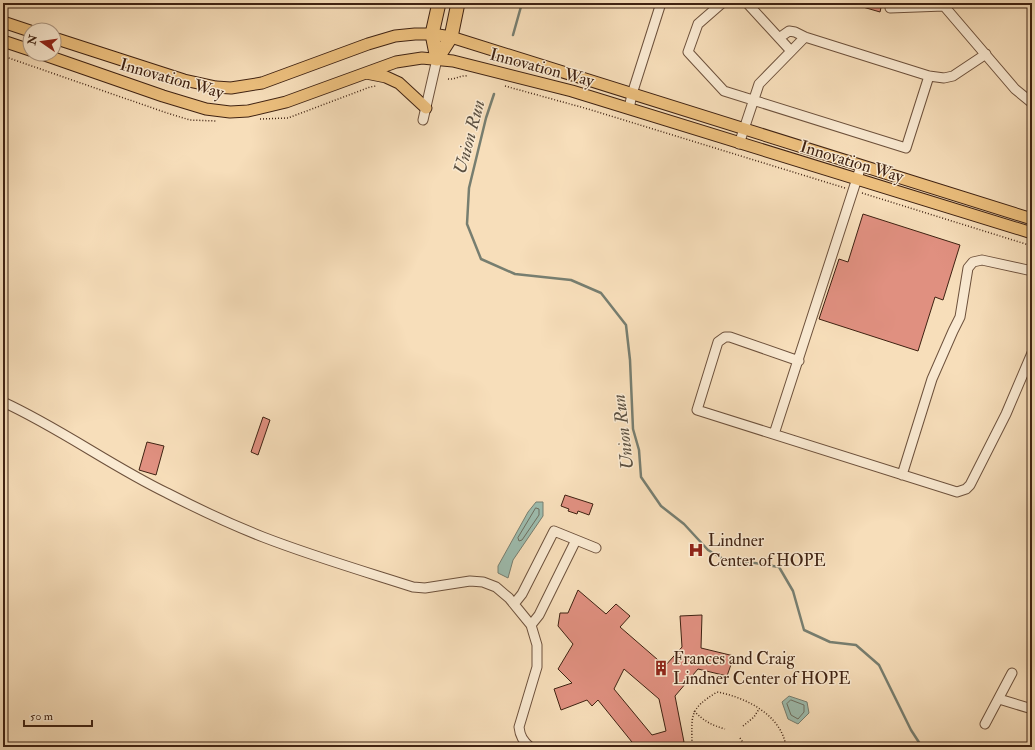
<svg xmlns="http://www.w3.org/2000/svg" width="1035" height="750" font-family="'IM FELL Double Pica',serif">
	<style>
		.water { fill: #9dbcae; stroke: #777e70 }
		.lines { fill: none; stroke-linecap: round; stroke-linejoin: round }
		.shore { stroke: #6e6f60; stroke-width: 1 }
		.stream { stroke: #777e70; stroke-width: 2.5 }
		.building { fill: #e09080; stroke: #3f2212; fill-rule: evenodd }
		.minor-casing { stroke: #6d513c; stroke-width: 11 }
		.major-casing { stroke: #3f2212; stroke-width: 13 }
		.highway-casing { stroke: #3f2212; stroke-width: 15 }
		.path { stroke: #3f2212; stroke-width: 1.5; stroke-dasharray: 1 2; stroke-linecap: butt }
		.minor { stroke: #faead2; stroke-width: 9 }
		.major { stroke: #ecbf7d; stroke-width: 11 }
		.highway { stroke: #ecbf7d; stroke-width: 13 }
		.labels { text-anchor: middle; stroke-width: 3; stroke-linejoin: round; paint-order: stroke }
		.street-label { font-size: 17px; fill: #3f2212; stroke: #faead2 }
		.poi-label { font-size: 17px; fill: #3f2212; stroke: #faead2; text-anchor: start }
		.water-label { font-size: 18px; font-style: italic; fill: #5b5041; stroke: #faead2 }
	</style>
	<rect width="100%" height="100%" fill="#f7deba"/>
	<filter id="stains"><feTurbulence type="fractalNoise" baseFrequency=".005" numOctaves="4"/><feColorMatrix values="0 0 0 0 .2 0 0 0 0 .09 0 0 0 0 .02 0 0 0 .5 -.17"/></filter>
	<radialGradient id="worn" r=".72"><stop offset=".6" stop-color="#630" stop-opacity="0"/><stop offset="1" stop-color="#630" stop-opacity=".3"/></radialGradient>
	<path class="water" d="M 536,502 L 543,502 L 543,516 L 513,560 L 508,578 L 498,573 L 498,566 L 528,512 Z
		M 789,696 L 807,702 L 809,713 L 798,724 L 788,719 L 782,702 Z"/>
	<g class="lines">
		<path class="shore" d="M 536,508 L 539,509 L 539,515 L 522,540 L 519,541 L 518,538 Z
			M 791,700 L 804,705 L 804,712 L 798,719 L 791,715 L 787,704 Z"/>
		<path class="stream" d="M 513,35 L 522,3
			M 494,94 L 486,118 L 469,188 L 467,224 L 481,259 L 515,274 L 571,280 L 601,293 L 626,325 L 630,360 L 633,429 L 639,450 L 641,477 L 661,506 L 684,524 L 708,550 L 730,563 L 755,563 L 779,567 L 793,591 L 804,630 L 830,642 L 856,645 L 879,665 L 911,730 L 922,747"/>
	</g>
	<path class="building" d="M 857,3 L 882,3 L 880,12 L 856,5 Z
		M 863,214 L 960,245 L 943,300 L 935,297 L 918,351 L 819,319 L 839,259 L 848,262 Z
		M 263,417 L 270,420 L 258,455 L 251,452 Z
		M 147,442 L 164,446 L 156,475 L 139,470 Z
		M 565,495 L 593,504 L 589,515 L 578,511 L 577,514 L 568,511 L 569,509 L 561,506 Z
		M 578,590 L 606,614 L 616,604 L 630,616 L 620,627 L 665,666 L 682,647 L 680,616 L 702,615 L 701,648 L 734,656 L 727,676 L 698,669 L 675,696 L 684,742 L 674,745 L 675,747 L 636,747 L 598,700 L 592,706 L 587,700 L 561,710 L 554,689 L 572,683 L 558,669 L 573,644 L 558,626 L 560,613 L 568,613 ZM 624,669 L 659,699 L 666,731 L 652,735 L 614,689 Z"/>
	<g class="lines">
		<g class="minor-casing">
			<path id="minor" d="M 722,3 L 698,24 L 688,52 L 724,91 L 906,148 L 929,76
				M 747,3 L 791,51
				M 890,8 L 944,6 L 1015,89 L 1032,103
				M 779,38 L 789,31 L 795,32 L 805,37 L 929,76 L 944,78 L 953,76 L 986,54
				M 629,109 L 632,94 L 661,3
				M 423,120 L 437,59
				M 739,144 L 759,84 L 805,37
				M 799,361 L 730,337 L 725,337 L 718,342 L 697,410 L 957,492 L 966,489 L 970,485 L 1006,414 L 1032,353
				M 3,402 C 60,428 111,466 167,493 C 198,509 230,524 263,537 C 312,556 363,571 413,587 L 425,588 L 470,581 L 483,582 L 496,587 L 509,598 L 531,625 L 537,645 L 537,667 L 519,727 C 520,736 523,741 530,747
				M 774,434 L 861,166
				M 902,475 L 932,379 L 953,331 L 960,317 L 968,268 L 973,262 L 982,260 L 1032,271
				M 514,604 L 522,594 L 554,531 L 596,548
				M 531,625 L 539,615 L 576,540
				M 999,699 L 1032,709
				M 985,724 L 1012,673"/>
		</g>
		<g class="major-casing">
			<path id="major" d="M 3,22 L 30,31
				M 54,38 L 184,80 L 216,87 L 231,88 L 262,83 L 368,44 L 395,36 L 415,34 L 432,34 L 451,37 L 1032,219
				M 3,41 L 30,50
				M 42,54 L 163,96 L 206,109 L 230,112 L 248,111 L 286,102 L 396,62 L 422,58 L 453,61 L 572,91 L 1032,233
				M 366,73 L 386,77 L 399,83 L 426,108"/>
		</g>
		<g class="highway-casing">
			<path id="highway" d="M 437,59 L 451,37 L 458,3
				M 437,59 L 432,34 L 439,3"/>
		</g>
		<path class="path" d="M 3,56 L 167,113 L 190,120 L 216,121
			M 448,79 C 455,80 460,75 467,76
			M 505,86 L 588,109 L 845,188
			M 260,119 L 288,118 L 370,87 L 376,86
			M 862,193 L 1032,246
			M 694,711 C 704,721 711,725 725,729
			M 743,726 L 754,717 L 759,709
			M 740,738 L 746,747
			M 692,747 C 692,715 688,710 717,692 C 745,697 782,715 786,747"/>
		<use href="#minor" class="minor"/>
		<use href="#major" class="major"/>
		<use href="#highway" class="highway"/>
	</g>
	<defs>
		<g id="hospital-bare" transform="scale(1.2)"><path d="M-5-5h3v3.5h4V-5h3V5h-3V1.5h-4V5h-3Z" fill="#8f2418" stroke="#faead2" stroke-width="2.5" paint-order="stroke"/></g>
		<g id="building-bare" transform="scale(1.2)"><path d="M-4-6H4V6H1V3H-1V6H-4ZM-2.5-4.3h1.7v1.8h-1.7ZM.8-4.3h1.7v1.8H.8ZM-2.5-1h1.7V.8h-1.7ZM.8-1h1.7V.8H.8Z" fill="#8f2418" stroke="#faead2" stroke-width="2.5" paint-order="stroke"/></g>
	</defs>
	<g fill-rule="evenodd">
		<use href="#hospital-bare" x="696" y="550"/>
		<use href="#building-bare" x="661" y="668"/>
	</g>
	<g class="labels">
		<g class="street-label">
			<text transform="translate(542 67) rotate(15)" y="6">Innovation Way</text>
			<text transform="translate(172 78) rotate(16)" y="6">Innovation Way</text>
			<text transform="translate(852 161) rotate(17)" y="6">Innovation Way</text>
		</g>
		<g class="poi-label">
			<text x="708" y="546">Lindner<tspan x="708" dy="20">Center of HOPE</tspan></text>
			<text x="673" y="664">Frances and Craig<tspan x="673" dy="20">Lindner Center of HOPE</tspan></text>
		</g>
		<g class="water-label">
			<text transform="translate(469 137) rotate(-75)" y="6">Union Run</text>
			<text transform="translate(623 432) rotate(-97)" y="6">Union Run</text>
		</g>
	</g>
	<rect width="1035" height="750" fill="none" stroke="#f7deba" stroke-width="16"/>
	<rect x="4" y="4" width="1027" height="742" fill="none" stroke="#3f2212" stroke-width="2"/>
	<rect x="8" y="8" width="1019" height="734" fill="none" stroke="#3f2212"/>
	<g transform="translate(42 42) rotate(283)"><circle r="19" fill="#faead2" stroke="#af9a85"/>
	<path d="M0-3L7 15L0 10L-7 15Z" fill="#8f2418"/>
	<text y="-6" font-size="11" font-weight="bold" text-anchor="middle" fill="#3f2212">N</text>
	</g>
	<path d="M24 720v6h68v-6" fill="none" stroke="#3f2212" stroke-width="2"/>
	<text x="30" y="720" font-size="12" fill="#3f2212" stroke="#faead2" stroke-width="3" paint-order="stroke">50 m</text>
	<rect width="100%" height="100%" filter="url(#stains)"/>
	<rect width="100%" height="100%" fill="url(#worn)"/>
</svg>
